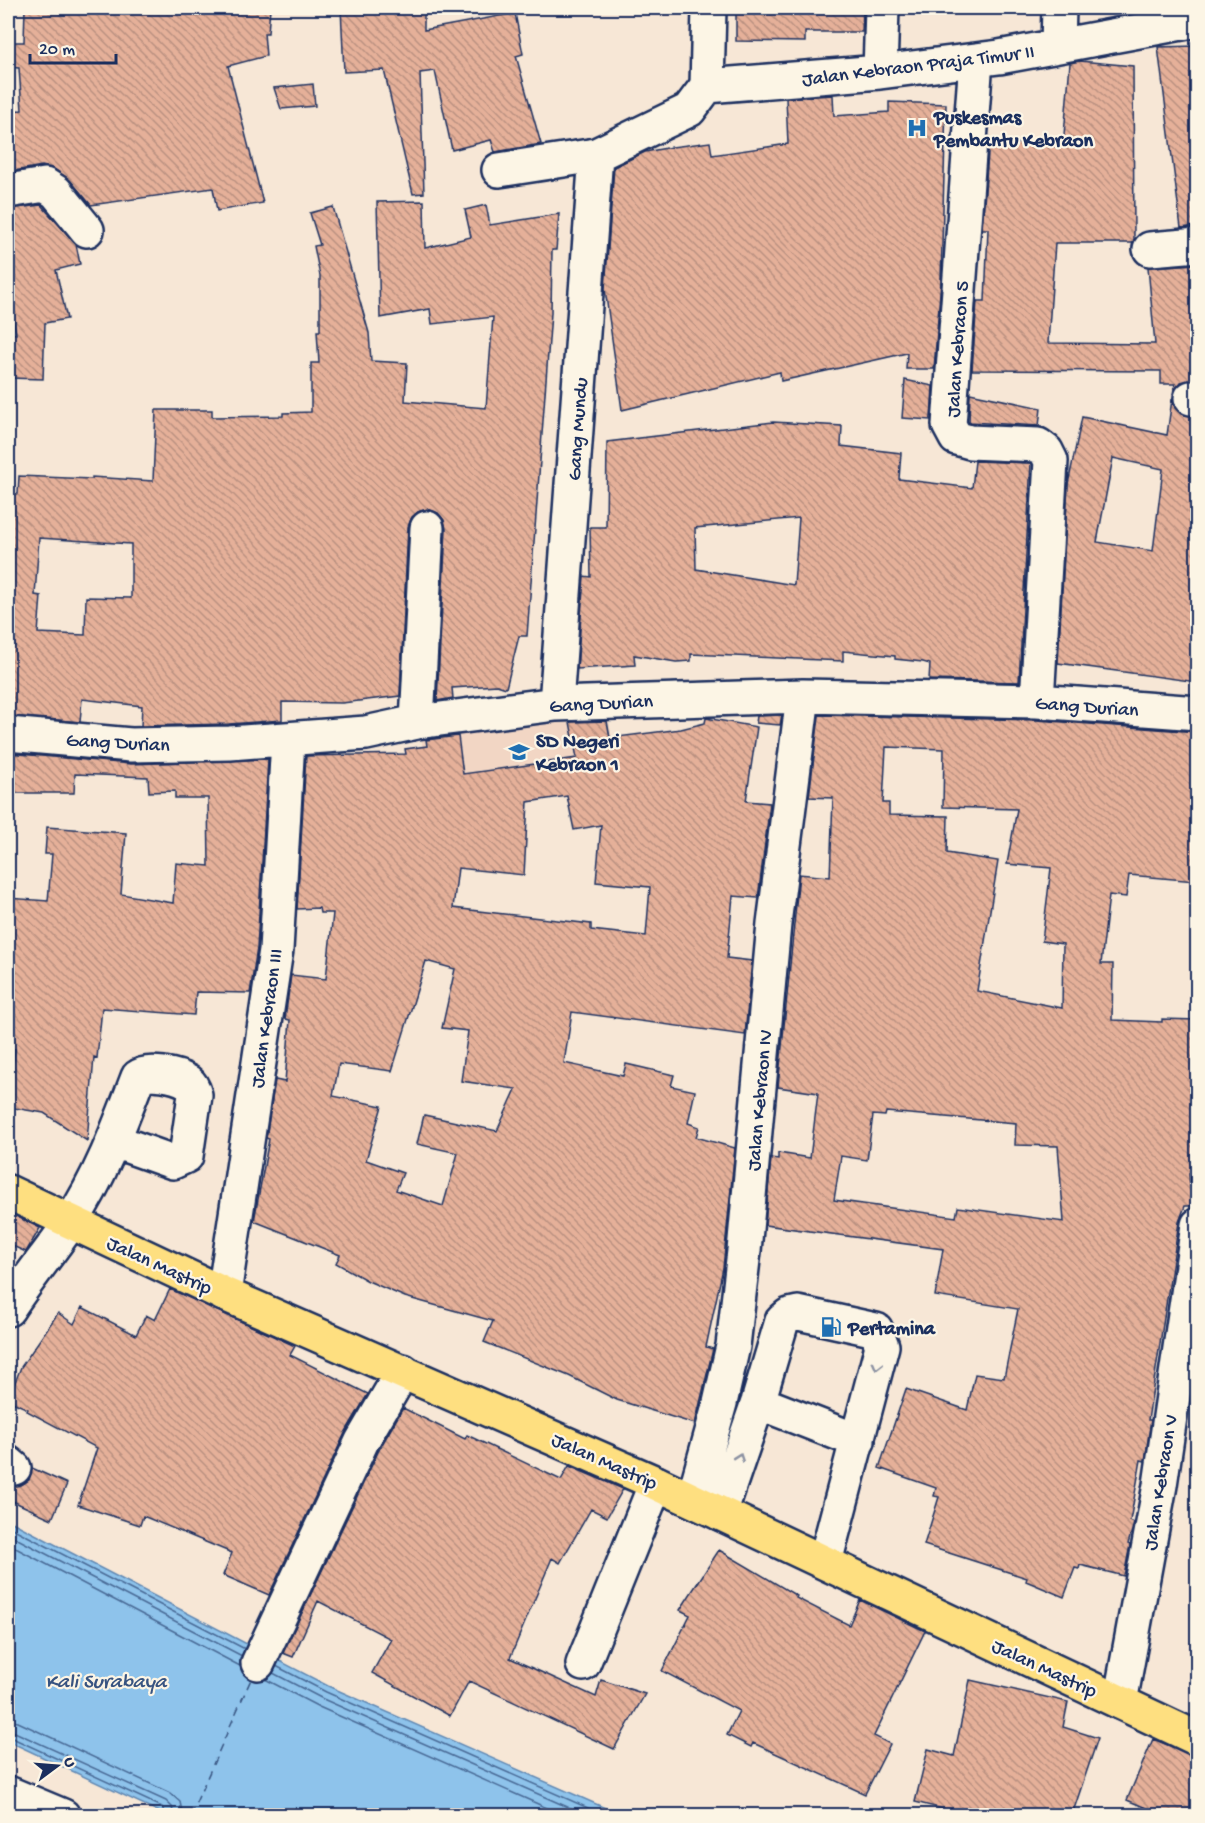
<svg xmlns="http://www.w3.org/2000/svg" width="1205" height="1823" font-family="'Gochi Hand',sans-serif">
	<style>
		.built { fill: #f2d6c4 }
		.water { fill: #8ec3eb; stroke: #6088b3; stroke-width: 1.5 }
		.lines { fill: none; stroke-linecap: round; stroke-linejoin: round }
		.shore { stroke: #496a96; stroke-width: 1.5 }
		.ferry { stroke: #385481; stroke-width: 1.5; stroke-dasharray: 8 6; stroke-linecap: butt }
		.building { fill: url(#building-back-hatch); stroke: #1b2f5e; stroke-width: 1.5; fill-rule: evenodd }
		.minor-casing { stroke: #1b2f5e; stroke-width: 38 }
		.major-casing { stroke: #1b2f5e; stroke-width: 38 }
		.minor { stroke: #fcf5e5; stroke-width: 33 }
		.major { stroke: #fedf80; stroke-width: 33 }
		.oneway { stroke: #8c92a2 }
		.labels { text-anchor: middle; stroke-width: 4.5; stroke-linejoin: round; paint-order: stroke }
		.street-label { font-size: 20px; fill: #1b2f5e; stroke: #fcf5e5 }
		.poi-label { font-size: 20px; font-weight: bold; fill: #1b2f5e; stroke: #fcf5e5; text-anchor: start }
		.water-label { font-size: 21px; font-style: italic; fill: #385481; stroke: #fcf5e5 }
	</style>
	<defs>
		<pattern id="building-back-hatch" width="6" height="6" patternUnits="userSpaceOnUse" patternTransform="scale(1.5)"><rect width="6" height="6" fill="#e5b099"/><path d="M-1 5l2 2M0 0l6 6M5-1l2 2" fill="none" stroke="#b99080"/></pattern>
	</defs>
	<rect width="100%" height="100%" fill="#f7e7d6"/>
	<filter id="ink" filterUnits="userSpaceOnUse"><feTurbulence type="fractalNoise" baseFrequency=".0167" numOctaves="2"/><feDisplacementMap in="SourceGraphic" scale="12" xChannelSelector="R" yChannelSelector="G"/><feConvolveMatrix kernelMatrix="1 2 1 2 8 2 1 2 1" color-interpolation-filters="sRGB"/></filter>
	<g filter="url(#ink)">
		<path class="built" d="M 605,691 L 619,788 L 433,817 L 418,716 Z"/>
		<path class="water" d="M 8,1520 L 328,1686 L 621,1815 L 166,1815 L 8,1741 Z"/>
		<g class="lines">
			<path class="shore" d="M 8,1526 L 245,1649
				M 8,1534 L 242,1656
				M 8,1544 L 240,1666
				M 276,1666 L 326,1692 L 606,1816
				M 273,1673 L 323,1699 L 588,1816
				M 265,1679 L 319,1707 L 565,1816
				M 8,1720 L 18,1722 L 170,1793 L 180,1802 L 183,1816
				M 8,1729 L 166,1801 L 172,1807 L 174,1816
				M 8,1736 L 162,1807 L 166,1816"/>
			<path class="ferry" d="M 190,1816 L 252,1677"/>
		</g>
		<path class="building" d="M 25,8 L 270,8 L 268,33 L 264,33 L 266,56 L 228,66 L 263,203 L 217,211 L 213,188 L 91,205 L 70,180 L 54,169 L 42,166 L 8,172 L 8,111 L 22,110 L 19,68 L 8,67 L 8,42 L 24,42 Z
			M 341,8 L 424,8 L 424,30 L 515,13 L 523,54 L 516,56 L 541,144 L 495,152 L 491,140 L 452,150 L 435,71 L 420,73 L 424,193 L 413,194 L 384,70 L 344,72 Z
			M 736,8 L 863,8 L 862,32 L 805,32 L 805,42 L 736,41 Z
			M 1197,46 L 1197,120 L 1193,120 L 1197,180 L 1197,226 L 1181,228 L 1158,47 Z
			M 1080,61 L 1133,66 L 1134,239 L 1133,243 L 1055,243 L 1048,343 L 1155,344 L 1148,267 L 1197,264 L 1197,379 L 1181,382 L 1173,394 L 1175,384 L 1161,384 L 1161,371 L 972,370 L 977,301 L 985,301 L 988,229 L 982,229 L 989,141 L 1063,147 L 1070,63 Z
			M 313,84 L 315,106 L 281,109 L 274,88 Z
			M 833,95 L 834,116 L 889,112 L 889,102 L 946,104 L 941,280 L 934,369 L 906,369 L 907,353 L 781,381 L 780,372 L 622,410 L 605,289 L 614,167 L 645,152 L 672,147 L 710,142 L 712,155 L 788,144 L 786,98 Z
			M 424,201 L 425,248 L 471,237 L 465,210 L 486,205 L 490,225 L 559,214 L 556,250 L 552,250 L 551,313 L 527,636 L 519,636 L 506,688 L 497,685 L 452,688 L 453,698 L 437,701 L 446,529 L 444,520 L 438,513 L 427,509 L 418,512 L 412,517 L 408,527 L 400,696 L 342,703 L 282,702 L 282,720 L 229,724 L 141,726 L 142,706 L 82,699 L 80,722 L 8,716 L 8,493 L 18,494 L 19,476 L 92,479 L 92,477 L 153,481 L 156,410 L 212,410 L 212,417 L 283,416 L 283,413 L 311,412 L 311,363 L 319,363 L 317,331 L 320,331 L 320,276 L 314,246 L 320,245 L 310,213 L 333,207 L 369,333 L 371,361 L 407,363 L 405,401 L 486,408 L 493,317 L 432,324 L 430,309 L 380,318 L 377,202 ZM 39,538 L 131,544 L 131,598 L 86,597 L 85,635 L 38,633 L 41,596 L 35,595 Z
			M 41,205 L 76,244 L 80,264 L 56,270 L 67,319 L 45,323 L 43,379 L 8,378 L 8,333 L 16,334 L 8,292 L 8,209 Z
			M 905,380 L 933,386 L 931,420 L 902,418 Z
			M 970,393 L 1041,408 L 1039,426 L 969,422 Z
			M 1172,399 L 1175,408 L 1181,414 L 1197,417 L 1197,682 L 1058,663 L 1068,484 L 1082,417 L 1167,435 ZM 1113,458 L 1163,469 L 1153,551 L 1097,542 Z
			M 773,422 L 842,426 L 841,446 L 901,453 L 899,479 L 972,488 L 975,461 L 1031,463 L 1019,682 L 929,680 L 930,664 L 923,662 L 895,659 L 895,656 L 843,651 L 843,661 L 691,654 L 691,661 L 676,662 L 634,655 L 635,665 L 577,669 L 584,576 L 591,577 L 590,527 L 606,527 L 607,442 ZM 799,518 L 794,585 L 696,569 L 695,528 Z
			M 782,715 L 780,725 L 756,723 L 757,716 Z
			M 819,715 L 1036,720 L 1197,732 L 1195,881 L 1129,875 L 1126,897 L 1109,895 L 1101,964 L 1113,964 L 1112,1020 L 1162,1022 L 1162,1019 L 1197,1020 L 1194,1073 L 1197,1074 L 1197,1109 L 1193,1145 L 1197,1145 L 1197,1173 L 1189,1173 L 1192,1206 L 1185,1206 L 1179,1222 L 1148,1420 L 1151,1420 L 1145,1461 L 1141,1460 L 1130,1521 L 1134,1523 L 1128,1544 L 1130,1545 L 1124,1576 L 1080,1565 L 1079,1569 L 1075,1568 L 1064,1597 L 1026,1581 L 1027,1578 L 924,1545 L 939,1497 L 934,1496 L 936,1488 L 879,1468 L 906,1389 L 967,1410 L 975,1374 L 1004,1378 L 1018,1309 L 935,1296 L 943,1249 L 765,1225 L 771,1158 L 778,1159 L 778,1153 L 810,1158 L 818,1093 L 778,1087 L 799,874 L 830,877 L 833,798 L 809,797 ZM 886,747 L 944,749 L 943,807 L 1017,809 L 1007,864 L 1051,868 L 1042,941 L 1063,944 L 1062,1008 L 977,991 L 998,861 L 947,853 L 948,816 L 889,815 L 889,803 L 883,803 ZM 886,1112 L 1016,1123 L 1015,1145 L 1058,1146 L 1064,1222 L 958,1207 L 956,1217 L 834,1200 L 841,1156 L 867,1160 L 873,1115 L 885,1116 Z
			M 706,718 L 757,727 L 746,801 L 770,803 L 758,898 L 733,896 L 727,958 L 752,961 L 745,1035 L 572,1012 L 564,1063 L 623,1076 L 626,1064 L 674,1075 L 671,1086 L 695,1091 L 688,1123 L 699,1127 L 696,1137 L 735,1148 L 723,1268 L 706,1347 L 713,1349 L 695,1424 L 617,1400 L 569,1376 L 484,1342 L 493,1321 L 405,1297 L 368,1281 L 336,1263 L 340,1255 L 254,1221 L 269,1139 L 266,1138 L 275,1080 L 285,1082 L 290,1020 L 285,1019 L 291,975 L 326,979 L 333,913 L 320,913 L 319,908 L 297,909 L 306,756 L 406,754 L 405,749 L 427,746 L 426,740 L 458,736 L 463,774 L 577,758 L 570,722 L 607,721 L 610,738 L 681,729 L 705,723 ZM 567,796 L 574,830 L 601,825 L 596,882 L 650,887 L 646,936 L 591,930 L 591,924 L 453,908 L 458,868 L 524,875 L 528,802 ZM 426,961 L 455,969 L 442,1028 L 468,1031 L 461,1081 L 516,1089 L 497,1131 L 424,1115 L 417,1144 L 458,1153 L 443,1206 L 396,1190 L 403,1173 L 366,1160 L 382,1106 L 333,1096 L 339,1064 L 392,1071 Z
			M 8,753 L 131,764 L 268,759 L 257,948 L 250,993 L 196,992 L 194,1015 L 102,1008 L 97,1058 L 94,1057 L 87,1141 L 44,1113 L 8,1107 L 15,1049 L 10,1048 L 13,1018 L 10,1018 L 11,995 L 8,995 L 8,898 L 48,901 L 52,854 L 45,854 L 47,827 L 126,833 L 121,894 L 173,903 L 176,863 L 209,866 L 208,798 L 175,798 L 175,791 L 149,792 L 148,777 L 75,774 L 74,793 L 8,793 Z
			M 8,1212 L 40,1228 L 26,1252 L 8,1244 Z
			M 170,1289 L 295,1346 L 290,1355 L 368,1394 L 345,1433 L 269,1595 L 223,1575 L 232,1553 L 143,1516 L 140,1525 L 78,1505 L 97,1448 L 27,1411 L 28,1409 L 8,1400 L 21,1367 L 58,1313 L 74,1324 L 82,1307 L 136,1335 L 146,1315 L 155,1320 Z
			M 403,1408 L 465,1439 L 467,1435 L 561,1480 L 569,1466 L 623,1489 L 607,1517 L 591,1509 L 560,1563 L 552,1558 L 510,1658 L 596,1697 L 601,1680 L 645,1694 L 614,1749 L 469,1681 L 450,1716 L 372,1673 L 391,1639 L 318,1601 L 293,1657 L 283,1653 L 379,1450 Z
			M 32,1468 L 67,1484 L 52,1519 L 8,1499 L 13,1486 L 21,1485 L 29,1480 Z
			M 719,1550 L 797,1596 L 796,1598 L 849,1625 L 860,1600 L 925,1631 L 874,1736 L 890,1744 L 865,1794 L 753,1743 L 751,1747 L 727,1735 L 739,1711 L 662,1671 L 690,1615 L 680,1610 Z
			M 970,1680 L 1068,1702 L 1063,1727 L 1098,1738 L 1072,1815 L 942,1815 L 943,1809 L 915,1802 L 928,1749 L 954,1756 Z
			M 1153,1739 L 1197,1757 L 1197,1815 L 1163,1815 L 1127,1800 Z"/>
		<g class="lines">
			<g class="minor-casing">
				<path id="minor" d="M 1058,45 L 1059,8
					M 976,60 L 949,425 L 956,438 L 970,442 L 1038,445 L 1046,451 L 1051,461 L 1037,701
					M 880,72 L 882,8
					M 707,86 L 880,72 L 999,57 L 1198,20
					M 707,86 L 709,8
					M 499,170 L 596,155 L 689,110 L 707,86
					M 8,191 L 45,185 L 56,192 L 87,230
					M 1150,249 L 1198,245
					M 1191,398 L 1198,398
					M 556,704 L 596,155
					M 417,722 L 427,528
					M 8,734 L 131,745 L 230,743 L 366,733 L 417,722 L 556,704 L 803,696 L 1037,701 L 1198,713
					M 224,1294 L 276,950 L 288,740
					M 8,1309 C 27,1280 50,1252 70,1223 C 100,1178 119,1127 138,1077 C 148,1069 177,1075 188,1082 C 192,1085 194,1091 195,1095 L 186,1156 L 173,1162 L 114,1141
					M 758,1402 L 858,1441
					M 8,1463 L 14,1468
					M 693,1500 L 720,1403 L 733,1346 L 744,1251 L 774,924 L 803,696
					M 720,1513 L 758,1402 L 782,1321 L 789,1315 L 798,1313 L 876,1330 L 882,1346 L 825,1562
					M 258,1663 L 362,1441 L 403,1371
					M 583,1664 L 656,1483
					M 1120,1702 L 1160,1485 L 1198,1225
					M 8,1793 L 63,1816"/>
			</g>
			<g class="major-casing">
				<path id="major" d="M 8,1192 L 224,1294 L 656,1483 L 1198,1739"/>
			</g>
			<use href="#minor" class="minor"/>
			<use href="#major" class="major"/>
		</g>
		<defs><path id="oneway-chevron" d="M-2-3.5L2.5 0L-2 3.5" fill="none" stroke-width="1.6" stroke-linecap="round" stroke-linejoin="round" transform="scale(1.5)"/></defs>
		<g class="oneway">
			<use href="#oneway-chevron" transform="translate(877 1366) rotate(104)"/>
			<use href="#oneway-chevron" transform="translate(739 1457) rotate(-71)"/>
		</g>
	</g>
	<defs>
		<g id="hospital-bare" transform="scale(1.62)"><path d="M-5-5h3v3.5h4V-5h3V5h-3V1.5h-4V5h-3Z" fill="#1f6fb2" stroke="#fcf5e5" stroke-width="2.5" paint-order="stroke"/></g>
		<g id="school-bare" transform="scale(1.62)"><path d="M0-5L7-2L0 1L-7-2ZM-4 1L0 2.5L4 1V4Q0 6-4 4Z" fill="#1f6fb2" stroke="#fcf5e5" stroke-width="2.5" paint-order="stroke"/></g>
		<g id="fuel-bare" transform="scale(1.62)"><path d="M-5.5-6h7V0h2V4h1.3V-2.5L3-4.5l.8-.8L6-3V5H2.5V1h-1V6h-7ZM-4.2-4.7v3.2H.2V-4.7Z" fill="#1f6fb2" stroke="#fcf5e5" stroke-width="2.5" paint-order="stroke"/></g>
	</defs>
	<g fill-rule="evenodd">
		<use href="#hospital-bare" x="917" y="128"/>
		<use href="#school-bare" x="519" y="752"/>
		<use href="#fuel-bare" x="831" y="1327"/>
	</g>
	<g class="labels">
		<g class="street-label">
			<text transform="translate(918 64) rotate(-7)" y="7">Jalan Kebraon Praja Timur II</text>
			<text transform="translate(956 349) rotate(-86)" y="7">Jalan Kebraon 5</text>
			<text transform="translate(576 429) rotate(-86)" y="7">Gang Mundu</text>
			<text transform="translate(601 702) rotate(-3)" y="7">Gang Durian</text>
			<text transform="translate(1087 705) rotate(4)" y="7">Gang Durian</text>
			<text transform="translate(118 741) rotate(3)" y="7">Gang Durian</text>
			<text transform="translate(265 1018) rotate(-82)" y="7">Jalan Kebraon III</text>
			<text transform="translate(758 1100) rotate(-85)" y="7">Jalan Kebraon IV</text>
			<text transform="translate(160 1264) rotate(25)" y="7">Jalan Mastrip</text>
			<text transform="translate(605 1460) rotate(24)" y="7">Jalan Mastrip</text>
			<text transform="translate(1159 1482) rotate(-81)" y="7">Jalan Kebraon V</text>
			<text transform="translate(1045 1667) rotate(25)" y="7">Jalan Mastrip</text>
		</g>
		<g class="poi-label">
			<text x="934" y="123">Puskesmas<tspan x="934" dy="23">Pembantu Kebraon</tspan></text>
			<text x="536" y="747">SD Negeri<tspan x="536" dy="23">Kebraon 1</tspan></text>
			<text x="848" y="1334">Pertamina</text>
		</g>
		<g class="water-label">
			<text x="106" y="1687">Kali Surabaya</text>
		</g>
	</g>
	<rect width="1205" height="1823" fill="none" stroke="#fcf5e5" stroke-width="30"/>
	<rect x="15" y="15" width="1175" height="1793" fill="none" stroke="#1b2f5e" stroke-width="2" filter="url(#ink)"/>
	<g transform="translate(57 1766) rotate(74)" stroke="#fcf5e5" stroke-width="4.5" paint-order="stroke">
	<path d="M0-4.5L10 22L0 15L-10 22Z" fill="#1b2f5e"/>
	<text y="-9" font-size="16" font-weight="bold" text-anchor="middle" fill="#1b2f5e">U</text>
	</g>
	<path d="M30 54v9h86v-9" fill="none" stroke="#1b2f5e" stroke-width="3"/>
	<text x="39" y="54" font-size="18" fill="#1b2f5e" stroke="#fcf5e5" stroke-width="4.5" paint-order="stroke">20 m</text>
</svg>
